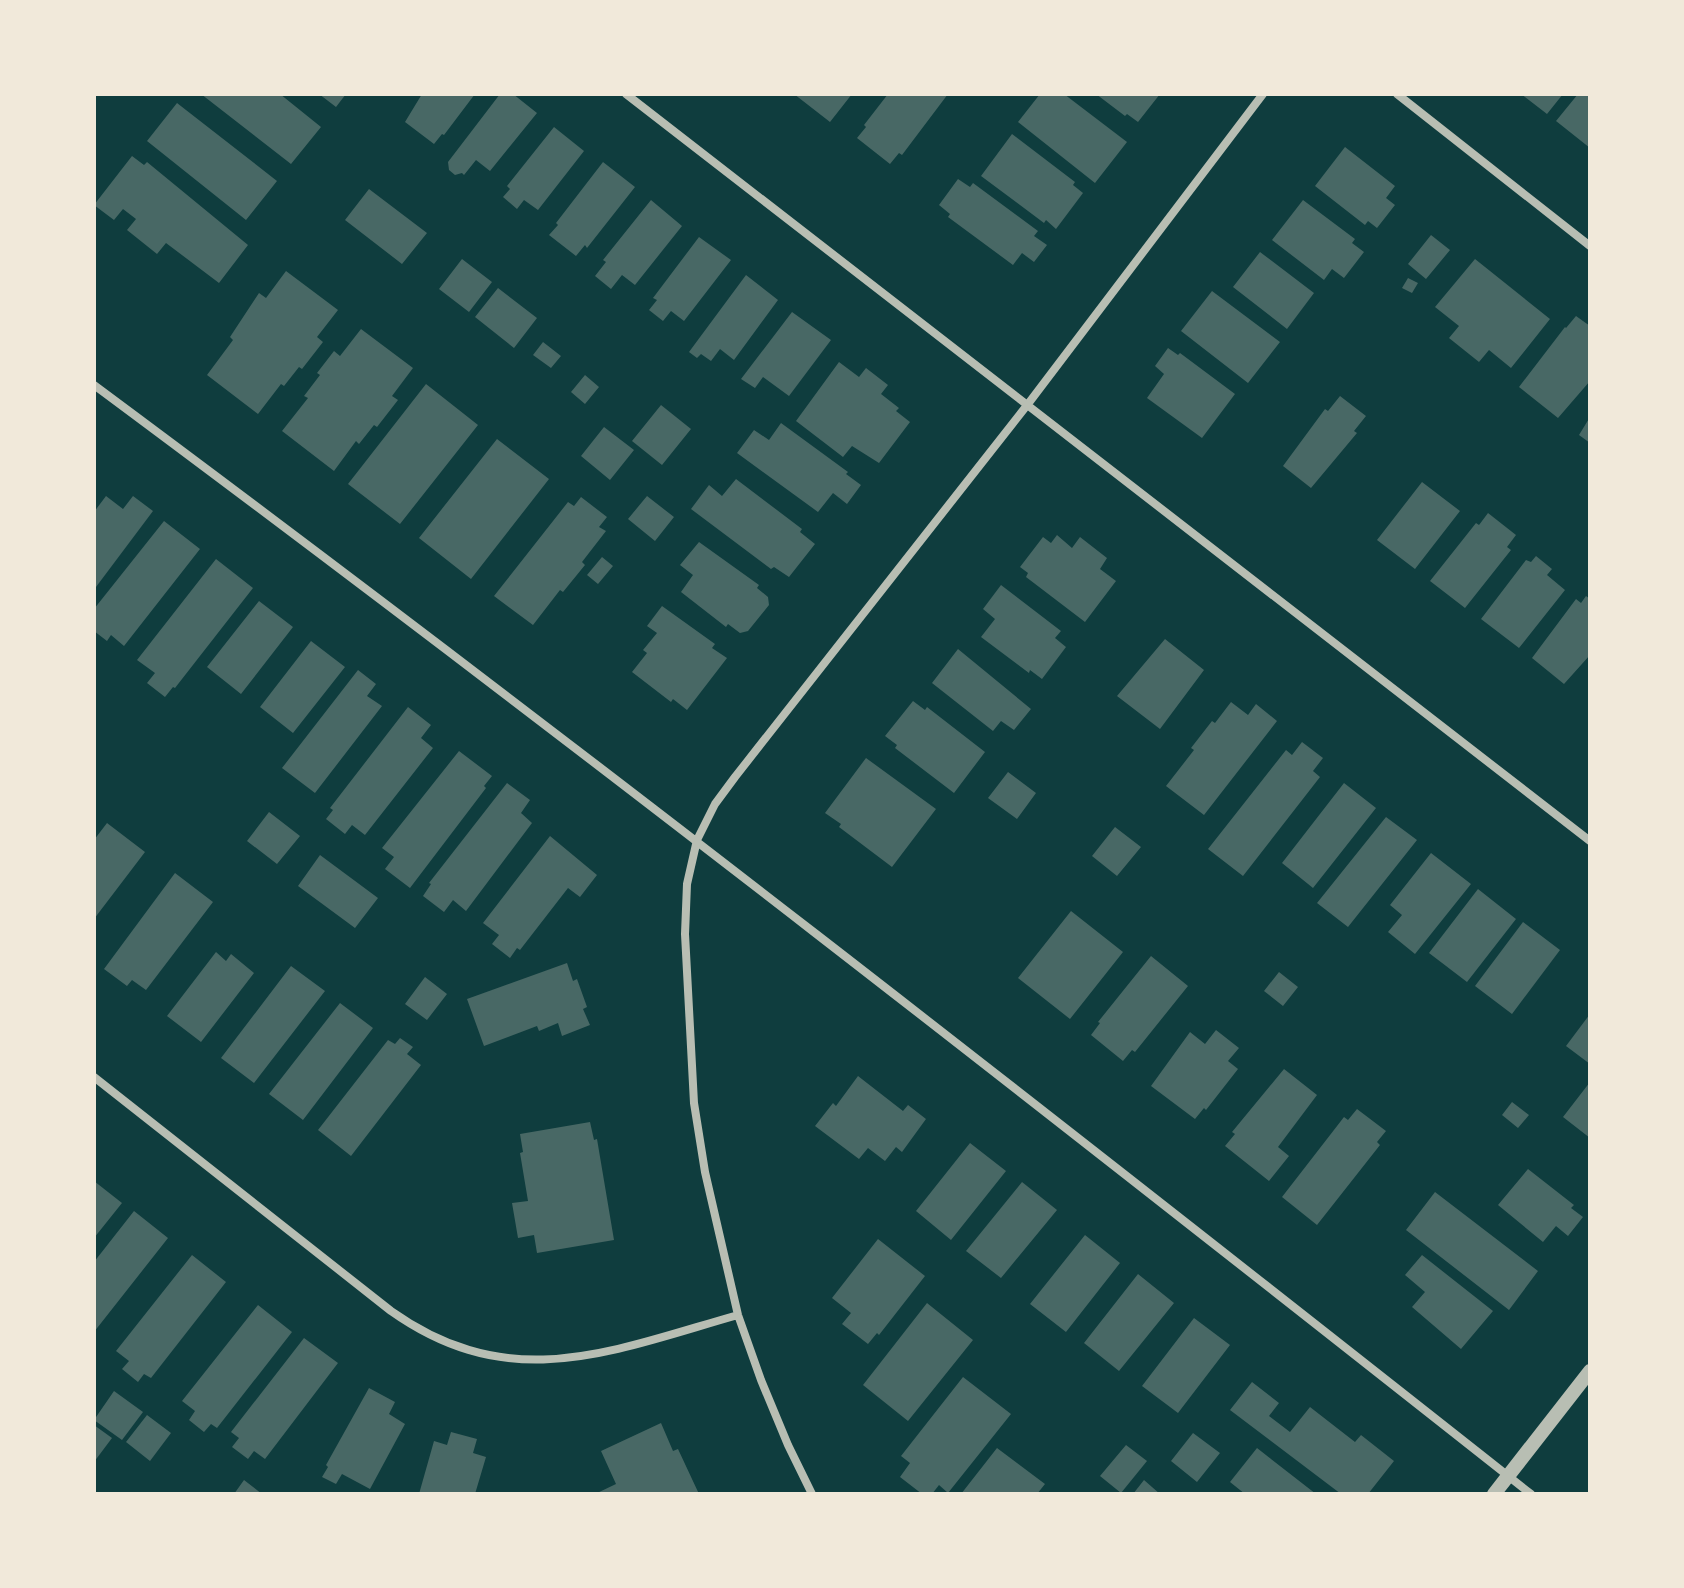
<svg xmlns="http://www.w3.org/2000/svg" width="1684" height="1588" font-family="'Work Sans',sans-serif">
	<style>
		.building { fill: #486865 }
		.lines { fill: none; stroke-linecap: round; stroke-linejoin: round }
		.minor { stroke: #b8beb3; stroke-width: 8 }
		.tertiary { stroke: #b8beb3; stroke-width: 14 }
	</style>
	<rect width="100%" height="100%" fill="#0f3d3e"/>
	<path class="building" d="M 201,94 L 280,94 L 321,127 L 291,164 Z
		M 319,94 L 346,94 L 336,107 Z
		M 422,94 L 475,94 L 444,135 L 442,134 L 434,144 L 405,122 Z
		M 500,94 L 513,94 L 537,113 L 490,171 L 476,160 L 464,175 L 462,173 L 455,175 L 449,170 L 448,162 Z
		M 794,94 L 852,94 L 830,122 Z
		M 888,94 L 948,94 L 902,155 L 899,153 L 890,164 L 857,138 L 866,127 L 864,125 Z
		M 1040,94 L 1064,94 L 1127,142 L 1095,183 L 1018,122 Z
		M 1096,94 L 1160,94 L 1138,122 L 1127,114 L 1125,116 Z
		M 1521,94 L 1563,94 L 1547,114 Z
		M 1578,94 L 1590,94 L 1590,148 L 1556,121 Z
		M 177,103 L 277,181 L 246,220 L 147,141 Z
		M 554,127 L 584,151 L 538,210 L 524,200 L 517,209 L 503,197 L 510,189 L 507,186 Z
		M 1012,134 L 1075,182 L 1073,185 L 1083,193 L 1056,229 L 1046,220 L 1044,223 L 981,176 Z
		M 1345,147 L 1395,186 L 1386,198 L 1395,205 L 1377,228 L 1368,221 L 1365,225 L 1315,186 Z
		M 132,156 L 144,165 L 147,162 L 248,245 L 219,283 L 166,243 L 157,254 L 127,230 L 136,219 L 123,209 L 114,220 L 94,205 Z
		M 603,162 L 635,187 L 587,248 L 585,245 L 576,256 L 549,235 L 558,225 L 556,223 Z
		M 958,179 L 970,187 L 973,183 L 1038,231 L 1034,236 L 1047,245 L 1034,262 L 1022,253 L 1013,265 L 948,217 L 950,214 L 939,205 Z
		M 369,189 L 427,233 L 402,264 L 345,220 Z
		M 651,200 L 682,226 L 635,285 L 622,275 L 611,289 L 595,276 L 606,262 L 603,260 Z
		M 1303,200 L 1355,239 L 1352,243 L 1364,252 L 1344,278 L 1332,269 L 1324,280 L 1272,240 Z
		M 1431,235 L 1450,250 L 1426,279 L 1408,264 Z
		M 699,237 L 731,260 L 684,321 L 671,311 L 663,321 L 649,310 L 657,300 L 653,298 Z
		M 1260,252 L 1314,293 L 1287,329 L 1233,287 Z
		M 462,259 L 492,282 L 469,312 L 439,289 Z
		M 1475,259 L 1550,319 L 1511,368 L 1489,350 L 1479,362 L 1449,338 L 1459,326 L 1435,307 Z
		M 286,271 L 338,310 L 317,337 L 323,342 L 302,369 L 299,367 L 284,386 L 281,384 L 258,414 L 207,375 L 233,340 L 230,337 L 259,293 L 266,298 Z
		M 746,275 L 778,300 L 734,360 L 720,349 L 711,361 L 701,354 L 697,358 L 689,352 Z
		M 1408,278 L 1418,283 L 1412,293 L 1402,288 Z
		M 498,288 L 537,318 L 514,348 L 475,317 Z
		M 1212,291 L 1280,342 L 1248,383 L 1181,331 Z
		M 792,312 L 831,340 L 789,396 L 763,377 L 755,388 L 741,379 Z
		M 1576,316 L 1590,326 L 1590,381 L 1558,418 L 1519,387 L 1565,327 L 1566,328 Z
		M 361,329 L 413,368 L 392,396 L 398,400 L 377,427 L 374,425 L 359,444 L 356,441 L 334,471 L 282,431 L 308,398 L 304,396 L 320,375 L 317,373 L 334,351 L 340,356 Z
		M 543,342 L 561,356 L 551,368 L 533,355 Z
		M 1168,348 L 1178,355 L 1180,353 L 1235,394 L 1202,438 L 1147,398 L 1164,374 L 1155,366 Z
		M 839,362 L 859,377 L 866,368 L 888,385 L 881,394 L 899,408 L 896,411 L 910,422 L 879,463 L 852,446 L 843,457 L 796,421 Z
		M 585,375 L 599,387 L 585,404 L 571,392 Z
		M 426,384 L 478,425 L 400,524 L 348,484 Z
		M 1340,396 L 1366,416 L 1354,431 L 1357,433 L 1311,488 L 1283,466 L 1325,409 L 1328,411 Z
		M 661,405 L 691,429 L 662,465 L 632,441 Z
		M 1590,417 L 1590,443 L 1579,435 Z
		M 781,423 L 848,472 L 846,474 L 861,485 L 847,504 L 833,493 L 818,512 L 737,453 L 754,430 L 769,440 Z
		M 604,427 L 634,450 L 610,480 L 581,456 Z
		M 497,439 L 549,479 L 471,579 L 419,538 Z
		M 736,479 L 802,529 L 800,532 L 815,544 L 789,577 L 774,567 L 771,569 L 691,509 L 709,485 L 722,496 Z
		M 1422,482 L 1460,511 L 1415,569 L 1377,540 Z
		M 106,496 L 123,509 L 133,496 L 153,511 L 96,587 L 94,512 Z
		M 647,496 L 674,517 L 655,541 L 628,519 Z
		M 581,497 L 607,517 L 599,527 L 606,531 L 582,562 L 585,565 L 563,592 L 560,590 L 533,625 L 494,596 L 568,502 L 574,506 Z
		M 1488,513 L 1516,535 L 1507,547 L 1511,550 L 1465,608 L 1430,581 L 1476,523 L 1479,525 Z
		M 164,521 L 200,549 L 124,646 L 111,635 L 107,641 L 94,631 L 94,609 Z
		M 1057,535 L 1072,548 L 1080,537 L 1107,558 L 1100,569 L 1116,581 L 1085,622 L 1026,577 L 1028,573 L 1020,567 L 1043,537 L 1051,543 Z
		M 699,542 L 759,585 L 757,588 L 768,597 L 769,605 L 748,631 L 740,633 L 728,624 L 726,627 L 681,592 L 693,575 L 680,565 Z
		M 1536,556 L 1552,569 L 1547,575 L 1565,590 L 1519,648 L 1481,619 L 1526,560 L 1531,562 Z
		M 602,557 L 613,566 L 598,584 L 587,575 Z
		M 216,559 L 253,588 L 175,688 L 173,687 L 165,697 L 147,683 L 155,673 L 137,660 Z
		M 1001,585 L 1061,631 L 1055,638 L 1066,647 L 1042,679 L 1030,670 L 1029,673 L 981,637 L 995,619 L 983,609 Z
		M 1586,596 L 1590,599 L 1590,655 L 1564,684 L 1532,658 L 1576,599 L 1581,603 Z
		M 259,601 L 293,627 L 241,694 L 207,667 Z
		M 662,606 L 715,644 L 712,648 L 727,658 L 687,710 L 673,699 L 671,702 L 632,672 L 647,653 L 643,650 L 657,633 L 647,626 Z
		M 1165,639 L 1204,670 L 1160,729 L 1117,696 Z
		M 311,641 L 345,667 L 293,733 L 260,707 Z
		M 958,649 L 1031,709 L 1014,730 L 1001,721 L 993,731 L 932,683 Z
		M 358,670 L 376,684 L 367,696 L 382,706 L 315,793 L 282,768 Z
		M 913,701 L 925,710 L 927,707 L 985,752 L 954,793 L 895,748 L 897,745 L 885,736 Z
		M 1231,702 L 1248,715 L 1256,704 L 1277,721 L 1204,815 L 1166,786 L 1194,750 L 1191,748 L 1212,721 L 1215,723 Z
		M 408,707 L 431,725 L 421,738 L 433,748 L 365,835 L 352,825 L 345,834 L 326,819 L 333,810 L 330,808 Z
		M 1302,742 L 1323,758 L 1313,771 L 1320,777 L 1243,876 L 1208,849 L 1286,750 L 1292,755 Z
		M 459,751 L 492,776 L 484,786 L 486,788 L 410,888 L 385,869 L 394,857 L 382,848 Z
		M 866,758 L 936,809 L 892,867 L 839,827 L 841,824 L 825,813 Z
		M 1008,772 L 1036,793 L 1017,819 L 988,798 Z
		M 507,783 L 530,800 L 521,813 L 532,823 L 466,911 L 453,900 L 444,912 L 423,896 L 431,884 L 429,883 Z
		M 1344,783 L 1376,808 L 1313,888 L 1282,863 Z
		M 269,812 L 300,836 L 277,864 L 247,841 Z
		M 1386,817 L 1417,840 L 1348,927 L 1317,903 Z
		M 107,823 L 145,852 L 94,919 L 94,840 Z
		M 1115,827 L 1141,847 L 1117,876 L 1092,856 Z
		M 550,836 L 597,875 L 580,897 L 568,888 L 520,950 L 517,948 L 510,958 L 492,944 L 499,935 L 483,923 Z
		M 1431,853 L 1471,884 L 1415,954 L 1388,932 L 1402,915 L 1390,905 Z
		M 320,855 L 378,898 L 355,928 L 298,886 Z
		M 175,873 L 213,902 L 146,990 L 132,980 L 127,986 L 104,969 Z
		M 1478,889 L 1516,919 L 1467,982 L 1429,953 Z
		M 1071,911 L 1123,952 L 1070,1019 L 1018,978 Z
		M 1523,922 L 1560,950 L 1512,1014 L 1475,986 Z
		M 216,952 L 226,961 L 231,954 L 254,973 L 201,1042 L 167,1016 Z
		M 1151,956 L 1188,986 L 1135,1052 L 1132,1050 L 1123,1061 L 1091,1035 L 1100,1023 L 1098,1022 Z
		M 567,963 L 573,981 L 577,979 L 587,1007 L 583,1009 L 590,1025 L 562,1036 L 558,1023 L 539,1031 L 537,1026 L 484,1046 L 467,999 Z
		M 291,966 L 325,991 L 254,1083 L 221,1058 Z
		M 1279,972 L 1298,987 L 1283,1006 L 1264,991 Z
		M 425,977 L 447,994 L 427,1020 L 405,1004 Z
		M 340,1003 L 373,1028 L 303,1120 L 269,1094 Z
		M 1590,1014 L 1590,1064 L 1566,1046 Z
		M 1216,1030 L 1239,1048 L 1228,1061 L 1238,1069 L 1206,1110 L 1204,1108 L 1195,1119 L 1151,1086 L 1190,1032 L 1205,1044 Z
		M 400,1038 L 413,1047 L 407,1054 L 421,1065 L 351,1156 L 318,1130 L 388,1040 L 395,1044 Z
		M 1284,1069 L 1317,1095 L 1278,1147 L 1289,1156 L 1269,1181 L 1225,1146 L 1235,1134 L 1232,1132 Z
		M 858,1076 L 903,1111 L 908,1105 L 926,1119 L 902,1152 L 896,1147 L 885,1161 L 868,1148 L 859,1159 L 815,1126 L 833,1103 L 836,1106 Z
		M 1590,1082 L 1590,1138 L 1563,1117 Z
		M 1512,1102 L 1529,1115 L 1518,1128 L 1502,1115 Z
		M 1357,1109 L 1386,1131 L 1377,1142 L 1380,1145 L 1317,1225 L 1282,1197 L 1344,1117 L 1348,1120 Z
		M 590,1122 L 594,1140 L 597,1139 L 614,1240 L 537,1253 L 534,1235 L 518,1238 L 512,1203 L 528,1201 L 520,1153 L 523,1152 L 520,1134 Z
		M 970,1143 L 1006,1171 L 951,1240 L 916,1211 Z
		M 1528,1169 L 1574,1205 L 1571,1208 L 1583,1217 L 1568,1236 L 1556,1226 L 1543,1242 L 1498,1205 Z
		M 94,1181 L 122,1203 L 94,1238 Z
		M 1022,1182 L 1057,1210 L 1001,1278 L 966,1251 Z
		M 1435,1192 L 1538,1271 L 1509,1310 L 1406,1230 Z
		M 134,1211 L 168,1238 L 94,1332 L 94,1262 Z
		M 1085,1235 L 1120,1263 L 1066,1332 L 1030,1304 Z
		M 878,1239 L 925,1276 L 879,1335 L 877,1333 L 868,1344 L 842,1324 L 851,1313 L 832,1298 Z
		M 192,1255 L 226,1282 L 151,1378 L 144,1374 L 138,1382 L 122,1369 L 129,1361 L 116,1351 Z
		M 1422,1255 L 1493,1311 L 1461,1349 L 1412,1307 L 1425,1292 L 1405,1275 Z
		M 1138,1274 L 1174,1303 L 1119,1371 L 1084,1343 Z
		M 927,1303 L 973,1340 L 908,1421 L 863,1385 Z
		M 258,1305 L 292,1332 L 217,1428 L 211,1424 L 204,1432 L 189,1420 L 195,1411 L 182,1401 Z
		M 1194,1318 L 1230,1345 L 1178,1413 L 1142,1386 Z
		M 304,1338 L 338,1363 L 265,1459 L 254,1451 L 248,1459 L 232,1447 L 239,1438 L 231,1432 Z
		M 963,1377 L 1011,1414 L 948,1493 L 939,1485 L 932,1494 L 922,1494 L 900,1477 L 910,1463 L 901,1456 Z
		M 1252,1382 L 1279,1403 L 1269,1416 L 1290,1432 L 1310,1407 L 1355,1442 L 1361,1435 L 1394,1461 L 1368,1494 L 1341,1494 L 1230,1410 Z
		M 369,1388 L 395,1402 L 389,1414 L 405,1424 L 370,1489 L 342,1474 L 336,1484 L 322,1477 L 328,1467 L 326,1465 Z
		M 114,1391 L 143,1412 L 122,1440 L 94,1420 Z
		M 147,1415 L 171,1433 L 150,1461 L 126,1442 Z
		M 661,1423 L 673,1451 L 678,1449 L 699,1494 L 595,1494 L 616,1484 L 601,1451 Z
		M 94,1425 L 112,1438 L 94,1462 Z
		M 451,1432 L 477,1439 L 473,1453 L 486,1457 L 475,1494 L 419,1494 L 434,1441 L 447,1445 Z
		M 1193,1433 L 1220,1453 L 1197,1482 L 1171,1461 Z
		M 1126,1445 L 1147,1461 L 1121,1493 L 1100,1476 Z
		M 997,1448 L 1045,1484 L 1037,1494 L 961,1494 Z
		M 1257,1448 L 1316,1494 L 1245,1494 L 1230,1482 Z
		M 244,1480 L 262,1494 L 234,1494 Z
		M 1144,1480 L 1160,1494 L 1133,1494 Z"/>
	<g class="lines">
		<path class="minor" d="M 626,94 L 1590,841
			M 1397,94 L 1590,246
			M 94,385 C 580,746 1056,1119 1531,1494
			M 94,1077 L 391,1311 C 511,1396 611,1351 738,1315
			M 812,1494 L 788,1445 L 761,1380 L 738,1315 L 705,1172 L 694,1103 L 685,934 L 687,884 L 697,840 L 715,804 L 735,777 L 1028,404 L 1263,94"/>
		<path class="tertiary" d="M 1494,1494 L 1590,1371"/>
	</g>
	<rect width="1684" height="1588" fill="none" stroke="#f1e9da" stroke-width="192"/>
</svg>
